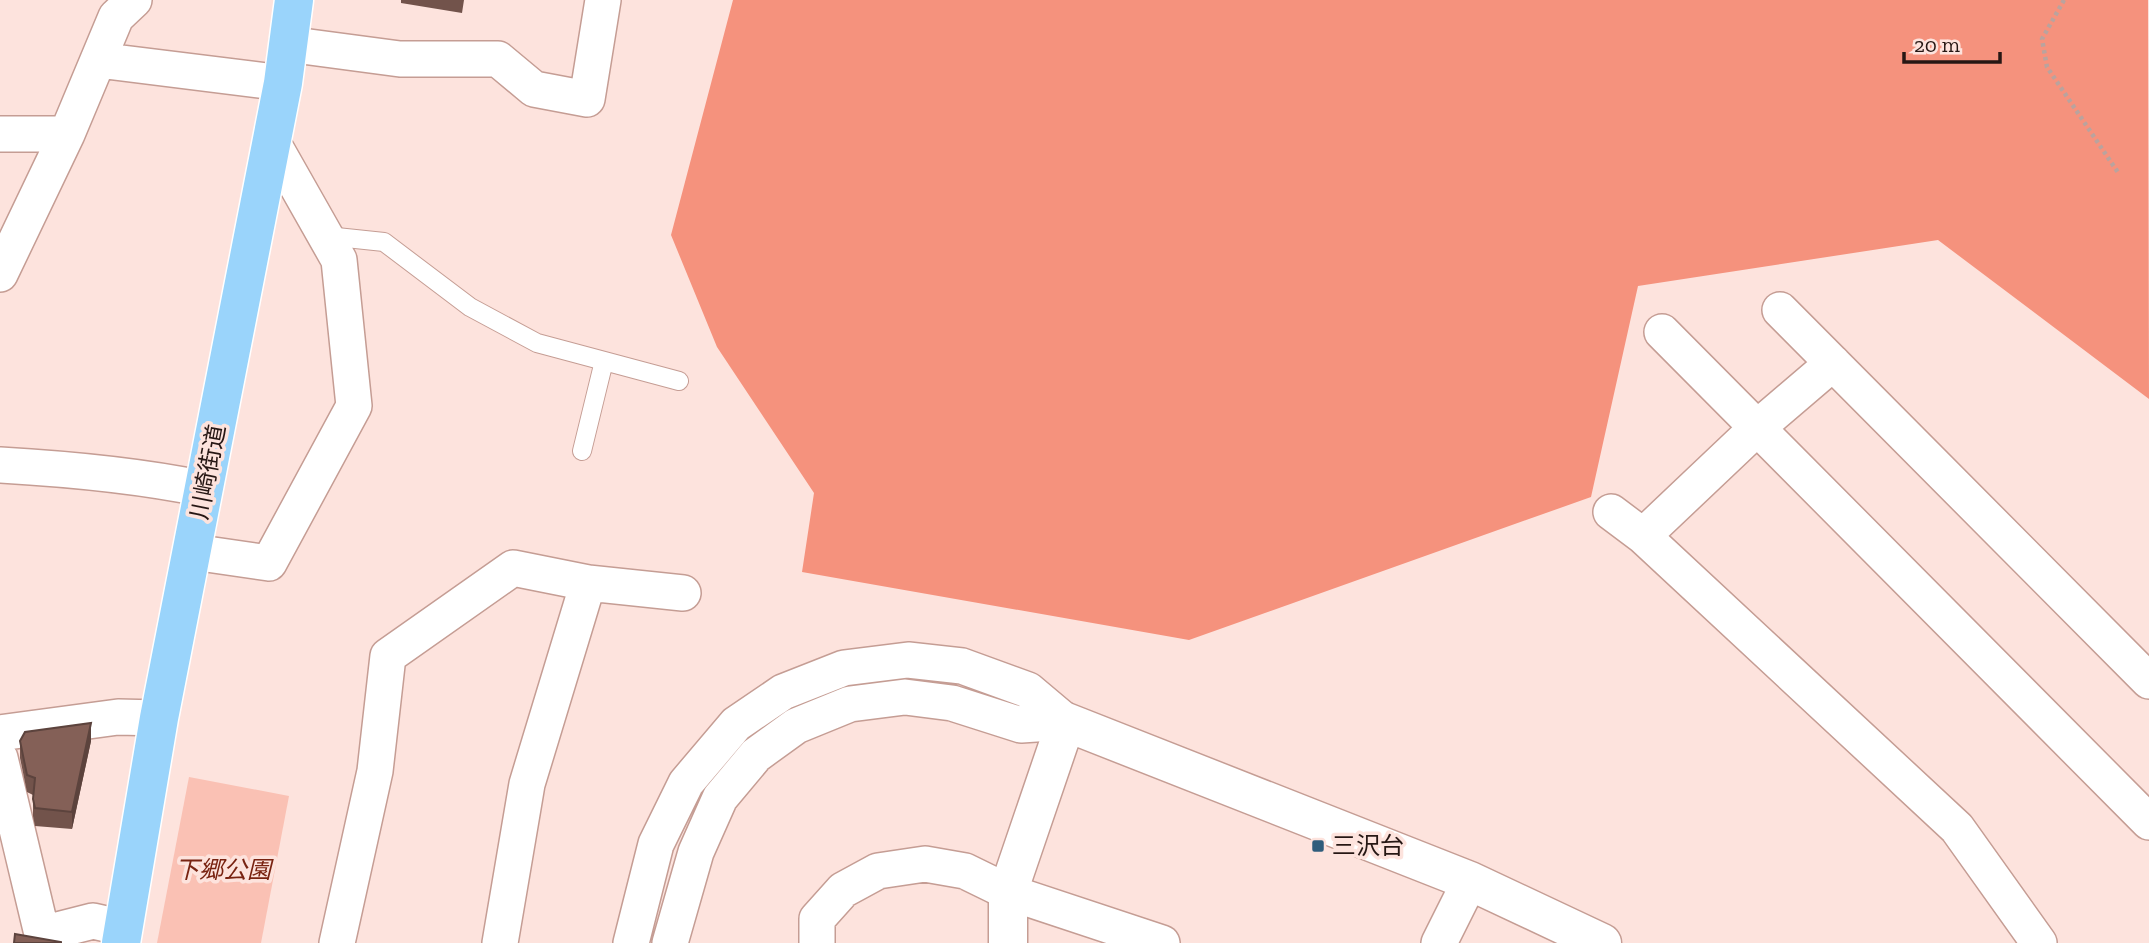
<svg xmlns="http://www.w3.org/2000/svg" width="2149" height="943" font-family="'Zilla Slab','Noto Sans JP',serif">
	<style>
		.green { fill: #fac1b4 }
		.forest { fill: #f5927d }
		.lines { fill: none; stroke-linecap: round; stroke-linejoin: round }
		.service-casing { stroke: #c59d94; stroke-width: 20 }
		.minor-casing { stroke: #c59d94; stroke-width: 38 }
		.tertiary-casing { stroke: #c59d94; stroke-width: 41 }
		.primary-casing { stroke: #fff; stroke-width: 41 }
		.path { stroke: #baa39e; stroke-width: 4.5; stroke-dasharray: 3.5 3.5; stroke-linecap: butt }
		.service { stroke: #fff; stroke-width: 18 }
		.minor { stroke: #fff; stroke-width: 35 }
		.tertiary { stroke: #fff; stroke-width: 38 }
		.primary { stroke: #9ad4fb; stroke-width: 38 }
		.wall { fill: #72534b }
		.shaded-wall { fill: #5c433d }
		.building { fill: #846057; stroke: #5c433d; stroke-width: 2 }
		.poi-dot { fill: #2f5d7c; stroke: #fde3dd; stroke-width: 2.5 }
		.labels { text-anchor: middle; stroke-width: 7; stroke-linejoin: round; paint-order: stroke }
		.street-label { font-size: 24px; fill: #261714; stroke: #fde3dd }
		.poi-label { font-size: 24px; fill: #261714; stroke: #fde3dd; text-anchor: start }
		.park-label { font-size: 24px; font-style: italic; fill: #792311; stroke: #fde3dd }
	</style>
	<rect width="100%" height="100%" fill="#fde3dd"/>
	<path class="green" d="M 189,777 L 289,796 L 261,943 L 157,943 Z"/>
	<path class="forest" d="M 733,0 L 2148,0 L 2149,399 L 1938,240 L 1638,286 L 1591,497 L 1189,640 L 802,572 L 814,493 L 717,347 L 671,235 Z"/>
	<g class="lines">
		<g class="service-casing">
			<path id="service" d="M 327,236 L 384,242 L 470,307 L 537,343 L 679,381
				M 582,451 L 604,361"/>
		</g>
		<g class="minor-casing">
			<path id="minor" d="M 287,44 L 400,59 L 498,59 L 534,89 L 587,99 L 603,0
				M 98,60 L 283,83
				M 0,134 L 67,134 L 116,17 L 134,0
				M 0,274 L 67,134
				M 1780,310 L 2149,681
				M 1662,332 L 2149,822
				M 0,465 C 69,469 137,475 204,489
				M 1611,512 L 1643,536 L 1957,828 L 2039,943
				M 1643,536 L 1758,427 L 1833,363
				M 193,552 L 269,563 L 354,406 L 339,260 L 271,140
				M 0,733 L 118,717 L 159,718
				M 0,758 L 42,934 L 93,921 L 124,928
				M 337,943 L 375,771 L 388,656 L 513,568 L 588,583 L 683,593
				M 500,943 L 527,784 L 588,583
				M 631,943 L 656,844 L 686,783 L 736,724 L 783,692 L 844,668 L 908,660 L 962,666 L 1028,690 L 1066,722
				M 670,943 L 696,852 L 720,798 L 756,755 L 796,726 L 850,704 L 905,697 L 952,703 L 1021,725 L 1066,722
				M 817,943 L 817,919 L 843,890 L 878,871 L 925,864 L 965,871 L 1008,892 L 1162,943
				M 1439,943 L 1470,881"/>
		</g>
		<g class="tertiary-casing">
			<path id="tertiary" d="M 1008,943 L 1008,892 L 1066,722 L 1470,881 L 1602,943"/>
		</g>
		<g class="primary-casing">
			<path id="primary" d="M 121,943 L 159,718 L 283,83 L 294,0"/>
		</g>
		<path class="path" d="M 2064,0 L 2042,39 L 2047,67 L 2119,174"/>
		<use href="#service" class="service"/>
		<use href="#minor" class="minor"/>
		<use href="#tertiary" class="tertiary"/>
		<use href="#primary" class="primary"/>
	</g>
	<path class="wall" d="M 401,0 L 464,0 L 462,13 L 401,3 Z
		M 20,741 L 91,741 L 72,829 L 35,826 L 33,816 L 33,795 L 27,792 L 20,758 Z"/>
	<path class="shaded-wall" d="M 91,723 L 91,741 L 72,829 L 72,812 Z"/>
	<path class="building" d="M 91,723 L 72,812 L 35,808 L 33,799 L 35,778 L 27,775 L 20,741 L 25,732 Z
		M 15,934 L 61,942 L 61,943 L 14,943 Z"/>
	<rect class="poi-dot" x="1311" y="839" width="14" height="14" rx="3.5"/>
	<g class="labels">
		<g class="street-label">
			<text transform="translate(208 472) rotate(-79)" y="8">川崎街道</text>
		</g>
		<g class="poi-label">
			<text x="1332" y="854">三沢台</text>
		</g>
		<g class="park-label">
			<text x="223" y="878">下郷公園</text>
		</g>
	</g>
	<path d="M1904 52v10h96v-10" fill="none" stroke="#261714" stroke-width="3.5"/>
	<text x="1914" y="52" font-size="21" fill="#261714" stroke="#fde3dd" stroke-width="5" paint-order="stroke">20 m</text>
</svg>
